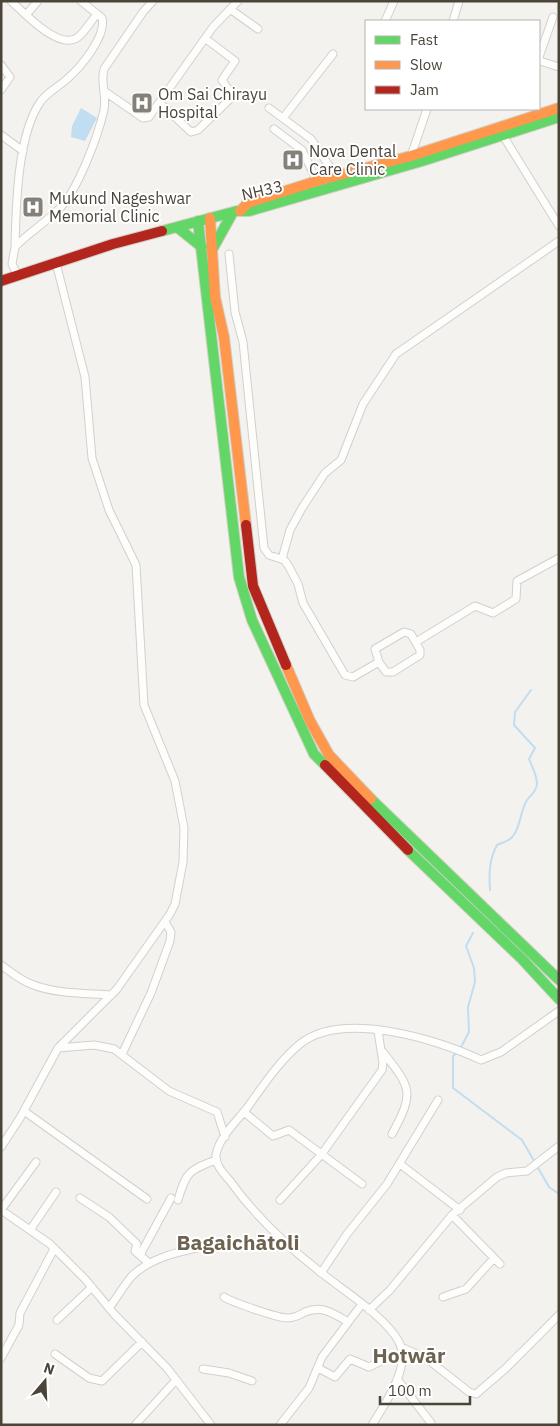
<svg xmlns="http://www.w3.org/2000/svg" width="560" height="1426" font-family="'IBM Plex Sans',sans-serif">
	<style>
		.water { fill: #c0ddf1 }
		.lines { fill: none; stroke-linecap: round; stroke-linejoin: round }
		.stream { stroke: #c0ddf1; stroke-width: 2 }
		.street-casing { stroke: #d2d0cb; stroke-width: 9 }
		.fast-casing { stroke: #d3cfc5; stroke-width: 12 }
		.slow-casing { stroke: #d3cfc5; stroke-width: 12 }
		.jam-casing { stroke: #d3cfc5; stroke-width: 12 }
		.street { stroke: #fdfdfc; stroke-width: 7 }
		.fast { stroke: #63d668; stroke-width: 10 }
		.slow { stroke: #ff974d; stroke-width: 10 }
		.jam { stroke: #b3261e; stroke-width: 10 }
		.labels { text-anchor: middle; stroke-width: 4; stroke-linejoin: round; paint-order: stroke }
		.poi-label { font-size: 16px; fill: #4b4439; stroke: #fff; text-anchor: start }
		.street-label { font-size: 16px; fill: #4b4439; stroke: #fff }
		.district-label { font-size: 21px; font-weight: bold; fill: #6e6250; stroke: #fff }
	</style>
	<rect width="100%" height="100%" fill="#f4f2ee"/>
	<path class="water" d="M 81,108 L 97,118 L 85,141 L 71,137 L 72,126 Z"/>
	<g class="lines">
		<path class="stream" d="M 490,890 C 489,874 489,860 497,845 C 503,842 509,842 513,836 C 521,826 520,811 527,800 C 531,794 536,793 537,784 C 537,775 532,767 529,759 L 535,748 L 514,725 L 515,712 L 531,690
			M 460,1049 L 469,1032 L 468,1007 L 475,982 L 474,968 L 466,946 L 473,933
			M 457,1052 L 453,1056 L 453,1088 L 522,1140 L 549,1187 L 559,1194"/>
		<g class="street-casing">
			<path id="street" d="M 11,1 C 23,12 58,50 77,38 C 85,32 91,21 97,14
				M 230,9 L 258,29
				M 26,15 L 38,1
				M 553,17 L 539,57 L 540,61 L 559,67
				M 385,21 L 394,1
				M 453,21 L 459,1
				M 1,65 L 10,77 L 1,90
				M 104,91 L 143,118 L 149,117 L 213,27 L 238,1
				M 160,103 L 191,132 L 198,130 L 230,99 L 231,93 L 222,80 L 235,61 L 206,39
				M 269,108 L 311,139 L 336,176
				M 283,118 L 333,54
				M 274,129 L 302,150 L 317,181
				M 502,134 L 559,226
				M 1,135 L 23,151
				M 411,156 L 427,109
				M 15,247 C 16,208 17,134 41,101 C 48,92 58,87 67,79 C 80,68 107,36 102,18 L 81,1
				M 229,254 L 235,312 L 243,342 L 264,548 L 269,555 L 284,560 L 288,565 L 298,584 L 303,603 L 345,675 L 353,677 L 379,662
				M 18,276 L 12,264 L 15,247 C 29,232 47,222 61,207 C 79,187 98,136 104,110 C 107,95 100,83 104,69 L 143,12 L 153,1
				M 282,559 L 290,530 L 302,508 L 325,473 L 341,460 L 363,404 L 396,354 L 559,241
				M 404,632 L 411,634 L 420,650 L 420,655 L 393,672 L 386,672 L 379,662 L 375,649 Z
				M 416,642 L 475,606 L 493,613 L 516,599 L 517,581 L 559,558
				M 1,965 C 11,972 20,980 31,984 C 55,994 85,993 111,995
				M 58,1048 L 94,1045 L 114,1049 L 169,1091 L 217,1112 L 225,1137
				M 383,1052 C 411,1088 415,1092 392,1134
				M 122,1054 L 151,993 L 170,941 L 171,932 L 165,922
				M 24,1111 L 147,1199
				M 244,1112 L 273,1136 L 289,1130 L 362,1184
				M 1,1147 L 20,1118 L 58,1048 L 117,989 L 170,914 L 175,904 L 183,862 L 184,828 L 175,781 L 144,705 L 136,565 L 109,510 L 92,458 L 85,377 L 56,263
				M 400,1164 L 460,1210
				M 80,1198 L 109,1217 L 137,1244 L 135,1251 L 149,1263
				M 178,1200 C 186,1172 189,1170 216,1160
				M 280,1200 L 321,1155 L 382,1070 L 383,1063 L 378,1031
				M 1,1210 L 50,1244 L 85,1279 L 115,1315 L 167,1368 L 211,1425
				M 1,1210 L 36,1162
				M 452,1215 L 500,1264
				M 30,1230 L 56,1192
				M 140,1255 L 171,1198
				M 321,1273 L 347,1234 L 387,1184 L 438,1100
				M 224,1297 C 232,1302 277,1318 287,1318 C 293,1318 300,1315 305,1312 C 322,1305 333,1313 348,1322
				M 443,1297 L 466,1289 L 494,1258
				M 109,1308 C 117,1298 123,1286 132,1276 C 154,1254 190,1250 219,1243
				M 369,1310 L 390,1290 L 452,1215 L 497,1177 L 506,1173 L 527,1171 L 559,1146
				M 57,1320 L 92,1287
				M 401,1347 L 426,1358 L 469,1392 L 476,1394 L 505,1369 L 559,1315
				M 55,1354 L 89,1378 L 102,1381 L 142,1342
				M 1,1358 L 19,1325 L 20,1313 L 54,1249
				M 318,1368 L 335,1377 L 350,1359 L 369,1367 L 381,1361
				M 203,1369 L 229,1373 L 252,1381
				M 397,1379 L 431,1423
				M 135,1425 L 176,1380
				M 280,1425 L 309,1388 L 322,1357 L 362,1304
				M 372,1425 C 384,1405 412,1366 399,1342 C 387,1318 344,1291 323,1274 C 288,1247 256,1217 230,1181 C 224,1174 215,1165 216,1155 C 219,1137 237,1121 247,1108 C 263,1086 279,1061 300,1044 C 342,1010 437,1039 481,1060 L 501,1052 L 559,1011"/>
		</g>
		<g class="fast-casing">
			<path id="fast" d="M 198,221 L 239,577 L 252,620 L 314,754 L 325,765
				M 177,227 L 202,247
				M 162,231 L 237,211 L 249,211 L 422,161 L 559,117
				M 213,248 L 233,212
				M 371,799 L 559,980
				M 408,850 L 522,959 L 559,999"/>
		</g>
		<g class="slow-casing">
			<path id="slow" d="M 240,211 L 248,203 L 317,181 L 411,156 L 559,108
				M 210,218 L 215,297 L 224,337 L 246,525
				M 286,665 L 310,721 L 329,755 L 371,799"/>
		</g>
		<g class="jam-casing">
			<path id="jam" d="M 1,281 L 113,244 L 162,231
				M 246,525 L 253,586 L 286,665
				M 325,765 L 408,850"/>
		</g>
		<use href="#street" class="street"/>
		<use href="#fast" class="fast"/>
		<use href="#slow" class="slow"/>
		<use href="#jam" class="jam"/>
	</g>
	<defs>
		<g id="hospital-square" transform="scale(1.125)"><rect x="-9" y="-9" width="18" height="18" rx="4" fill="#868178" stroke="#fff"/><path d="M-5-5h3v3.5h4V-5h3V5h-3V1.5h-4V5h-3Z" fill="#fff"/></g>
	</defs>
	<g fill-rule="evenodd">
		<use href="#hospital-square" x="142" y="103"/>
		<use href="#hospital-square" x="293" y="160"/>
		<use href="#hospital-square" x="33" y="207"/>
	</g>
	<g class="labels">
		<g class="poi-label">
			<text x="158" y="100">Om Sai Chirayu<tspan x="158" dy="18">Hospital</tspan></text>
			<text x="309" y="157">Nova Dental<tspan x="309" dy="18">Care Clinic</tspan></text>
			<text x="49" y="204">Mukund Nageshwar<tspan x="49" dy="18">Memorial Clinic</tspan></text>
		</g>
		<g class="street-label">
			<text transform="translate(262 190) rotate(-13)" y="6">NH33</text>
		</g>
		<g class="district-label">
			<text x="238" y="1250">Bagaichātoli</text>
			<text x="409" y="1363">Hotwār</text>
		</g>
	</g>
	<rect width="560" height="1426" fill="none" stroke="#4b4439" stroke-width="5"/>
	<rect x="365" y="20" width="175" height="90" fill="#ffffff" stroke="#b7b4b0"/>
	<rect x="375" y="36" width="25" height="8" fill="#63d668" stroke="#b7b4b0"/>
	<text x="410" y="45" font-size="15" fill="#4b4439">Fast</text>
	<rect x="375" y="61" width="25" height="8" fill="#ff974d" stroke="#b7b4b0"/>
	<text x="410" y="70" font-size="15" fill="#4b4439">Slow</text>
	<rect x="375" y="86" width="25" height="8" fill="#b3261e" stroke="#b7b4b0"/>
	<text x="410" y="95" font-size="15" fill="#4b4439">Jam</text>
	<g transform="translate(45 1381) rotate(19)" stroke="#ffffff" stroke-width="4" paint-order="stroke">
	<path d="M0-4L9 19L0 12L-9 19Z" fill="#4b4439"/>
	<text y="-8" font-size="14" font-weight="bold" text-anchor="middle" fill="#4b4439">N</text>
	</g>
	<path d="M380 1396v8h90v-8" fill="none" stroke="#4b4439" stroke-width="2.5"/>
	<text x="388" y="1396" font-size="15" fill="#4b4439" stroke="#ffffff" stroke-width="4" paint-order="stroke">100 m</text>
</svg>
